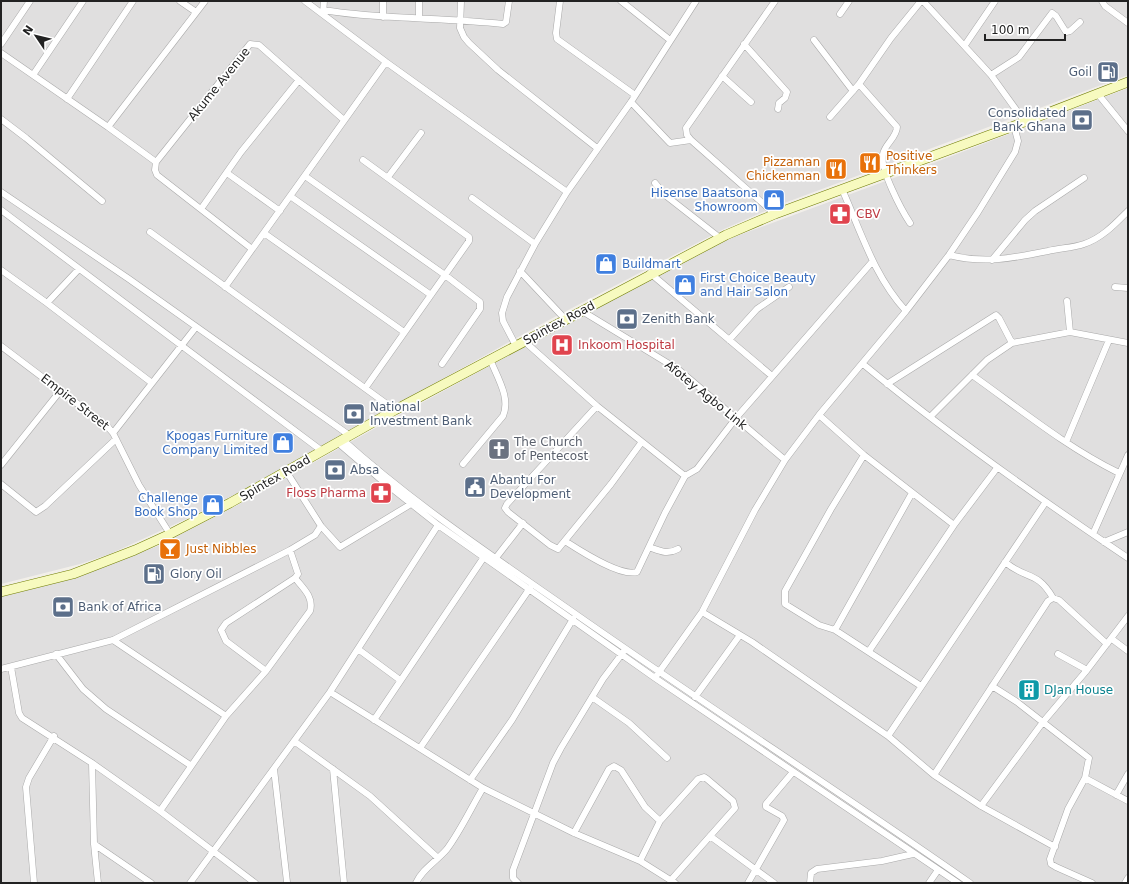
<svg xmlns="http://www.w3.org/2000/svg" width="1129" height="884" font-family="'DejaVu Sans',sans-serif">
	<style>
		.residential { fill: #e0dfdf }
		.lines { fill: none; stroke-linecap: round; stroke-linejoin: round }
		.street-casing { stroke: #a9a9a9; stroke-width: 7 }
		.secondary-casing { stroke: #707d05; stroke-width: 10 }
		.street { stroke: #fff; stroke-width: 6 }
		.secondary { stroke: #f7fabf; stroke-width: 9 }
		.labels { text-anchor: middle; stroke-width: 3.5; stroke-linejoin: round; paint-order: stroke }
		.service-label { font-size: 12px; fill: #4e5e75; stroke: #fff; text-anchor: start }
		.street-label { font-size: 12px; fill: #222; stroke: #fff }
		.food-label { font-size: 12px; fill: #c56008; stroke: #fff; text-anchor: start }
		.shop-label { font-size: 12px; fill: #366cbe; stroke: #fff; text-anchor: end }
		.health-label { font-size: 12px; fill: #be3a42; stroke: #fff; text-anchor: start }
		.worship-label { font-size: 12px; fill: #5b616d; stroke: #fff; text-anchor: start }
		.culture-label { font-size: 12px; fill: #0d838f; stroke: #fff; text-anchor: start }
	</style>
	<rect width="100%" height="100%" fill="#f2efe9"/>
	<path class="residential" d="M 1,1 L 1128,1 L 1128,75 L 779,205 L 724,229 L 547,321 L 349,431 L 272,476 L 184,520 L 110,554 L 80,564 L 1,584 Z
		M 1128,88 L 1128,883 L 1,883 L 1,597 L 81,576 L 160,545 L 234,507 L 381,425 L 666,270 L 734,237 L 910,172 Z"/>
	<g class="lines">
		<g class="street-casing">
			<path id="street" d="M 180,1 L 196,12
				M 305,1 L 386,62 L 567,192
				M 383,1 L 383,17
				M 419,1 L 419,17
				M 461,1 L 460,28 L 464,37 L 469,43 L 498,70 L 597,148
				M 560,1 L 556,33 L 557,39 L 635,95
				M 621,1 L 670,40
				M 923,1 L 991,75 L 1025,122
				M 1102,1 L 1105,6 L 1128,23
				M 323,10 C 383,20 443,17 503,24 L 506,22 L 509,1
				M 323,13 L 324,1
				M 840,14 L 849,1
				M 814,40 L 853,91
				M 1,44 L 30,1
				M 744,44 L 787,92 L 785,98 L 779,103 L 778,109
				M 965,45 L 995,1
				M 1,53 L 108,127 L 156,162
				M 33,75 L 83,1
				M 991,75 L 1019,57 L 1052,13 L 1056,16 L 1066,32 L 1070,31 L 1080,22
				M 722,76 L 751,102
				M 859,84 L 897,127 C 897,137 885,144 883,154 C 879,168 902,211 910,223
				M 1098,94 L 1128,131
				M 67,99 L 133,1
				M 631,102 L 670,143 L 691,140
				M 830,117 L 859,84 L 891,38 L 921,1
				M 1,119 L 26,138 L 102,201
				M 108,127 L 205,1
				M 363,160 L 469,237 L 469,241 L 366,387
				M 156,162 L 250,44 L 259,45 L 344,120
				M 156,162 L 155,170 L 157,175 L 252,249
				M 227,173 L 280,211
				M 305,176 L 445,275 L 480,302 L 480,309 L 442,364
				M 388,177 L 421,133
				M 655,183 L 665,195 L 720,238
				M 842,189 C 861,232 874,276 906,311
				M 1,192 L 129,279 L 349,435
				M 290,196 L 431,295
				M 472,198 L 535,244
				M 201,209 L 241,152 L 299,80
				M 1,210 L 322,451
				M 775,214 L 691,140 L 687,135 L 686,128 L 775,1
				M 150,232 L 395,410
				M 264,233 L 404,332
				M 949,255 C 984,264 1014,258 1048,251 C 1060,248 1073,248 1084,244 C 1102,238 1115,224 1128,211
				M 992,260 L 1025,220 L 1035,211 L 1084,178
				M 1,270 L 47,303 L 152,383
				M 520,271 L 566,320
				M 650,273 L 772,376
				M 225,287 L 386,62
				M 1115,287 L 1128,288
				M 1067,301 L 1070,332
				M 47,303 L 78,270
				M 582,311 L 679,370 L 785,460
				M 729,340 L 757,309 L 789,287
				M 524,341 L 597,406 L 685,476
				M 1,346 L 107,426 L 113,433 L 139,485 L 170,534
				M 516,346 L 503,321 L 502,313 L 507,297 L 535,244 L 567,192 L 631,102 L 696,1
				M 863,364 C 948,434 1037,497 1128,558
				M 972,375 C 1020,409 1066,447 1119,473
				M 887,384 L 996,315 L 999,318 L 1012,343
				M 597,406 L 507,504 L 505,508 L 508,512 L 550,545 L 558,549 L 611,484 L 641,443
				M 819,415 L 864,455 L 954,525
				M 930,417 L 987,360 L 1012,343 L 1070,332 L 1128,343
				M 113,433 L 196,327
				M 342,439 C 415,505 497,559 577,615 C 707,706 840,792 970,883
				M 337,442 L 385,483 L 438,525 L 655,678 L 958,883
				M 1066,442 L 1109,340
				M 864,455 L 831,509 L 785,591 L 785,604 L 819,625 L 835,630 L 921,686
				M 463,464 L 503,416 C 511,398 497,377 490,359
				M 1,465 L 61,390
				M 1,484 L 36,512 L 45,506 L 116,439
				M 321,526 L 340,547 L 411,504
				M 1093,534 L 1128,455
				M 565,541 C 579,550 620,577 637,572 L 665,513 L 685,476 L 697,469 L 736,418 L 872,262
				M 1104,542 L 1128,532
				M 649,547 C 660,551 667,555 678,549
				M 495,559 L 523,523
				M 1005,562 C 1026,580 1037,570 1053,598
				M 702,612 L 752,642 L 888,736 L 934,775 L 981,806 L 1055,847
				M 835,630 L 912,493
				M 1112,639 L 1128,651
				M 113,640 L 226,716
				M 358,649 L 400,680
				M 869,651 L 954,525 L 997,468
				M 56,654 L 83,689 L 106,709 L 190,765
				M 1058,654 L 1087,670
				M 11,667 L 19,713 L 22,718 L 92,763 L 160,811 L 255,883
				M 1,669 L 113,640 L 290,550 L 315,535 L 321,526 L 286,471
				M 266,671 L 226,641 L 221,630 L 226,623 L 295,578 L 298,574 L 290,550
				M 657,675 L 702,612 L 755,510 L 785,460 L 819,415 L 906,311 L 949,255 L 978,212 L 1015,152 L 1018,141 L 1014,126
				M 992,686 L 1017,702 L 1089,758 L 1085,778 L 1068,809 L 1050,859 L 1051,864 L 1056,867 L 1092,883
				M 330,692 L 483,788 L 574,833 L 640,861 L 675,883
				M 592,697 L 629,723 L 667,758
				M 695,697 L 740,635
				M 374,720 L 484,557
				M 888,736 L 1045,503
				M 294,741 L 370,796 L 438,858
				M 420,748 L 530,588
				M 92,763 L 94,844 L 98,883
				M 274,769 L 287,882
				M 333,769 L 344,883
				M 934,775 L 1048,601 L 1053,598 L 1059,600 L 1107,644
				M 1085,778 L 1128,801
				M 470,780 L 512,720 L 573,619
				M 1116,795 L 1128,774
				M 981,806 L 1043,722 L 1087,670 L 1128,616
				M 160,811 L 226,716 L 266,671 L 310,611 C 314,597 303,588 295,578
				M 574,833 L 609,769 L 614,766 L 621,770 L 645,807 L 660,821
				M 710,836 L 774,883
				M 94,844 L 151,883
				M 640,861 L 660,821 L 698,779 L 704,777 L 707,779 L 733,801 L 735,808 L 671,880
				M 34,883 L 26,787 L 29,778 L 54,736
				M 190,883 L 330,692 L 438,525
				M 416,883 C 422,869 437,861 447,849 C 461,830 471,808 483,788
				M 518,883 L 513,878 L 513,870 L 553,763 L 561,748 L 603,679 L 624,651
				M 748,883 L 784,820 L 782,816 L 766,807 L 766,804 L 793,772
				M 810,883 L 811,873 L 817,869 L 882,861 L 913,854
				M 929,883 L 938,870
				M 1125,883 L 1128,878"/>
		</g>
		<g class="secondary-casing">
			<path id="secondary" d="M 1,592 L 73,574 L 135,550 L 170,534 L 230,503 L 395,410 L 726,235 L 775,214 L 1014,126 L 1128,82"/>
		</g>
		<use href="#street" class="street"/>
		<use href="#secondary" class="secondary"/>
	</g>
	<defs>
		<g id="fuel-square" transform="scale(1.15)"><rect x="-9" y="-9" width="18" height="18" rx="4" fill="#5c6f8a" stroke="#fff"/><path d="M-5.5-6h7V0h2V4h1.3V-2.5L3-4.5l.8-.8L6-3V5H2.5V1h-1V6h-7ZM-4.2-4.7v3.2H.2V-4.7Z" fill="#fff"/></g>
		<g id="bank-square" transform="scale(1.15)"><rect x="-9" y="-9" width="18" height="18" rx="4" fill="#5c6f8a" stroke="#fff"/><path d="M-6-4H6V4H-6ZM0-2.3a2.3 2.3 0 1 0 0 4.6a2.3 2.3 0 1 0 0-4.6Z" fill="#fff"/></g>
		<g id="restaurant-square" transform="scale(1.15)"><rect x="-9" y="-9" width="18" height="18" rx="4" fill="#e8710a" stroke="#fff"/><path d="M-5-6h1v4h1v-4h1v4h1v-4h1v5L-1.5 .5V6h-2V.5L-5-1ZM5-6V6H3V1.5H1.5Q1.5-4 5-6Z" fill="#fff"/></g>
		<g id="shop-square" transform="scale(1.15)"><rect x="-9" y="-9" width="18" height="18" rx="4" fill="#3f7fe0" stroke="#fff"/><path d="M-5-2.5h2.3a2.7 3.5 0 0 1 5.4 0H5L5.5 6h-11ZM-1.5-2.5h3a1.5 2.3 0 0 0-3 0Z" fill="#fff"/></g>
		<g id="pharmacy-square" transform="scale(1.15)"><rect x="-9" y="-9" width="18" height="18" rx="4" fill="#e0444e" stroke="#fff"/><path d="M-2-6h4v4h4v4h-4v4h-4v-4h-4v-4h4Z" fill="#fff"/></g>
		<g id="hospital-square" transform="scale(1.15)"><rect x="-9" y="-9" width="18" height="18" rx="4" fill="#e0444e" stroke="#fff"/><path d="M-5-5h3v3.5h4V-5h3V5h-3V1.5h-4V5h-3Z" fill="#fff"/></g>
		<g id="church-square" transform="scale(1.15)"><rect x="-9" y="-9" width="18" height="18" rx="4" fill="#6b7280" stroke="#fff"/><path d="M-1.2-6h2.4v3.5h3.3v2.4h-3.3V6h-2.4V-.1h-3.3v-2.4h3.3Z" fill="#fff"/></g>
		<g id="civic-square" transform="scale(1.15)"><rect x="-9" y="-9" width="18" height="18" rx="4" fill="#5c6f8a" stroke="#fff"/><path d="M-.6-6.5H3V-4.5H.6V-3L4-1V1h2V6H-6V1h2V-1L-.6-3ZM-1.2 2.5V6h2.4V2.5Z" fill="#fff"/></g>
		<g id="bar-square" transform="scale(1.15)"><rect x="-9" y="-9" width="18" height="18" rx="4" fill="#e8710a" stroke="#fff"/><path d="M-6-5H6L.8 .8V4.5H3.5V6h-7V4.5H-.8V.8Z" fill="#fff"/></g>
		<g id="building-square" transform="scale(1.15)"><rect x="-9" y="-9" width="18" height="18" rx="4" fill="#0f9aa8" stroke="#fff"/><path d="M-4-6H4V6H1V3H-1V6H-4ZM-2.5-4.3h1.7v1.8h-1.7ZM.8-4.3h1.7v1.8H.8ZM-2.5-1h1.7V.8h-1.7ZM.8-1h1.7V.8H.8Z" fill="#fff"/></g>
	</defs>
	<g fill-rule="evenodd">
		<use href="#fuel-square" x="1108" y="72"/>
		<use href="#bank-square" x="1082" y="120"/>
		<use href="#restaurant-square" x="870" y="163"/>
		<use href="#restaurant-square" x="836" y="169"/>
		<use href="#shop-square" x="774" y="200"/>
		<use href="#pharmacy-square" x="840" y="214"/>
		<use href="#shop-square" x="606" y="264"/>
		<use href="#shop-square" x="685" y="285"/>
		<use href="#bank-square" x="627" y="319"/>
		<use href="#hospital-square" x="562" y="345"/>
		<use href="#bank-square" x="354" y="414"/>
		<use href="#shop-square" x="283" y="443"/>
		<use href="#church-square" x="499" y="449"/>
		<use href="#bank-square" x="335" y="470"/>
		<use href="#civic-square" x="475" y="487"/>
		<use href="#pharmacy-square" x="381" y="493"/>
		<use href="#shop-square" x="213" y="505"/>
		<use href="#bar-square" x="170" y="549"/>
		<use href="#fuel-square" x="154" y="574"/>
		<use href="#bank-square" x="63" y="607"/>
		<use href="#building-square" x="1029" y="690"/>
	</g>
	<g class="labels">
		<g class="service-label">
			<text x="1092" y="76" text-anchor="end">Goil</text>
			<text x="1066" y="117" text-anchor="end">Consolidated<tspan x="1066" dy="14">Bank Ghana</tspan></text>
			<text x="642" y="323">Zenith Bank</text>
			<text x="370" y="411">National<tspan x="370" dy="14">Investment Bank</tspan></text>
			<text x="350" y="474">Absa</text>
			<text x="490" y="484">Abantu For<tspan x="490" dy="14">Development</tspan></text>
			<text x="170" y="578">Glory Oil</text>
			<text x="78" y="611">Bank of Africa</text>
		</g>
		<g class="street-label">
			<text transform="translate(219 84) rotate(-51)" y="4">Akume Avenue</text>
			<text transform="translate(559 323) rotate(-28)" y="4">Spintex Road</text>
			<text transform="translate(706 395) rotate(39)" y="4">Afotey Agbo Link</text>
			<text transform="translate(75 402) rotate(38)" y="4">Empire Street</text>
			<text transform="translate(275 478) rotate(-30)" y="4">Spintex Road</text>
		</g>
		<g class="food-label">
			<text x="886" y="160">Positive<tspan x="886" dy="14">Thinkers</tspan></text>
			<text x="820" y="166" text-anchor="end">Pizzaman<tspan x="820" dy="14">Chickenman</tspan></text>
			<text x="186" y="553">Just Nibbles</text>
		</g>
		<g class="shop-label">
			<text x="758" y="197">Hisense Baatsona<tspan x="758" dy="14">Showroom</tspan></text>
			<text x="622" y="268" text-anchor="start">Buildmart</text>
			<text x="700" y="282" text-anchor="start">First Choice Beauty<tspan x="700" dy="14">and Hair Salon</tspan></text>
			<text x="268" y="440">Kpogas Furniture<tspan x="268" dy="14">Company Limited</tspan></text>
			<text x="198" y="502">Challenge<tspan x="198" dy="14">Book Shop</tspan></text>
		</g>
		<g class="health-label">
			<text x="856" y="218">CBV</text>
			<text x="578" y="349">Inkoom Hospital</text>
			<text x="366" y="497" text-anchor="end">Floss Pharma</text>
		</g>
		<g class="worship-label">
			<text x="514" y="446">The Church<tspan x="514" dy="14">of Pentecost</tspan></text>
		</g>
		<g class="culture-label">
			<text x="1044" y="694">DJan House</text>
		</g>
	</g>
	<rect width="1129" height="884" fill="none" stroke="#222222" stroke-width="4"/>
	<g transform="translate(36 36) rotate(305)" stroke="#ffffff" stroke-width="3" paint-order="stroke">
	<path d="M0-3L7 15L0 10L-7 15Z" fill="#222222"/>
	<text y="-6" font-size="11" font-weight="bold" text-anchor="middle" fill="#222222">N</text>
	</g>
	<path d="M985 34v6h80v-6" fill="none" stroke="#222222" stroke-width="2"/>
	<text x="991" y="34" font-size="12" fill="#222222" stroke="#ffffff" stroke-width="3" paint-order="stroke">100 m</text>
</svg>
